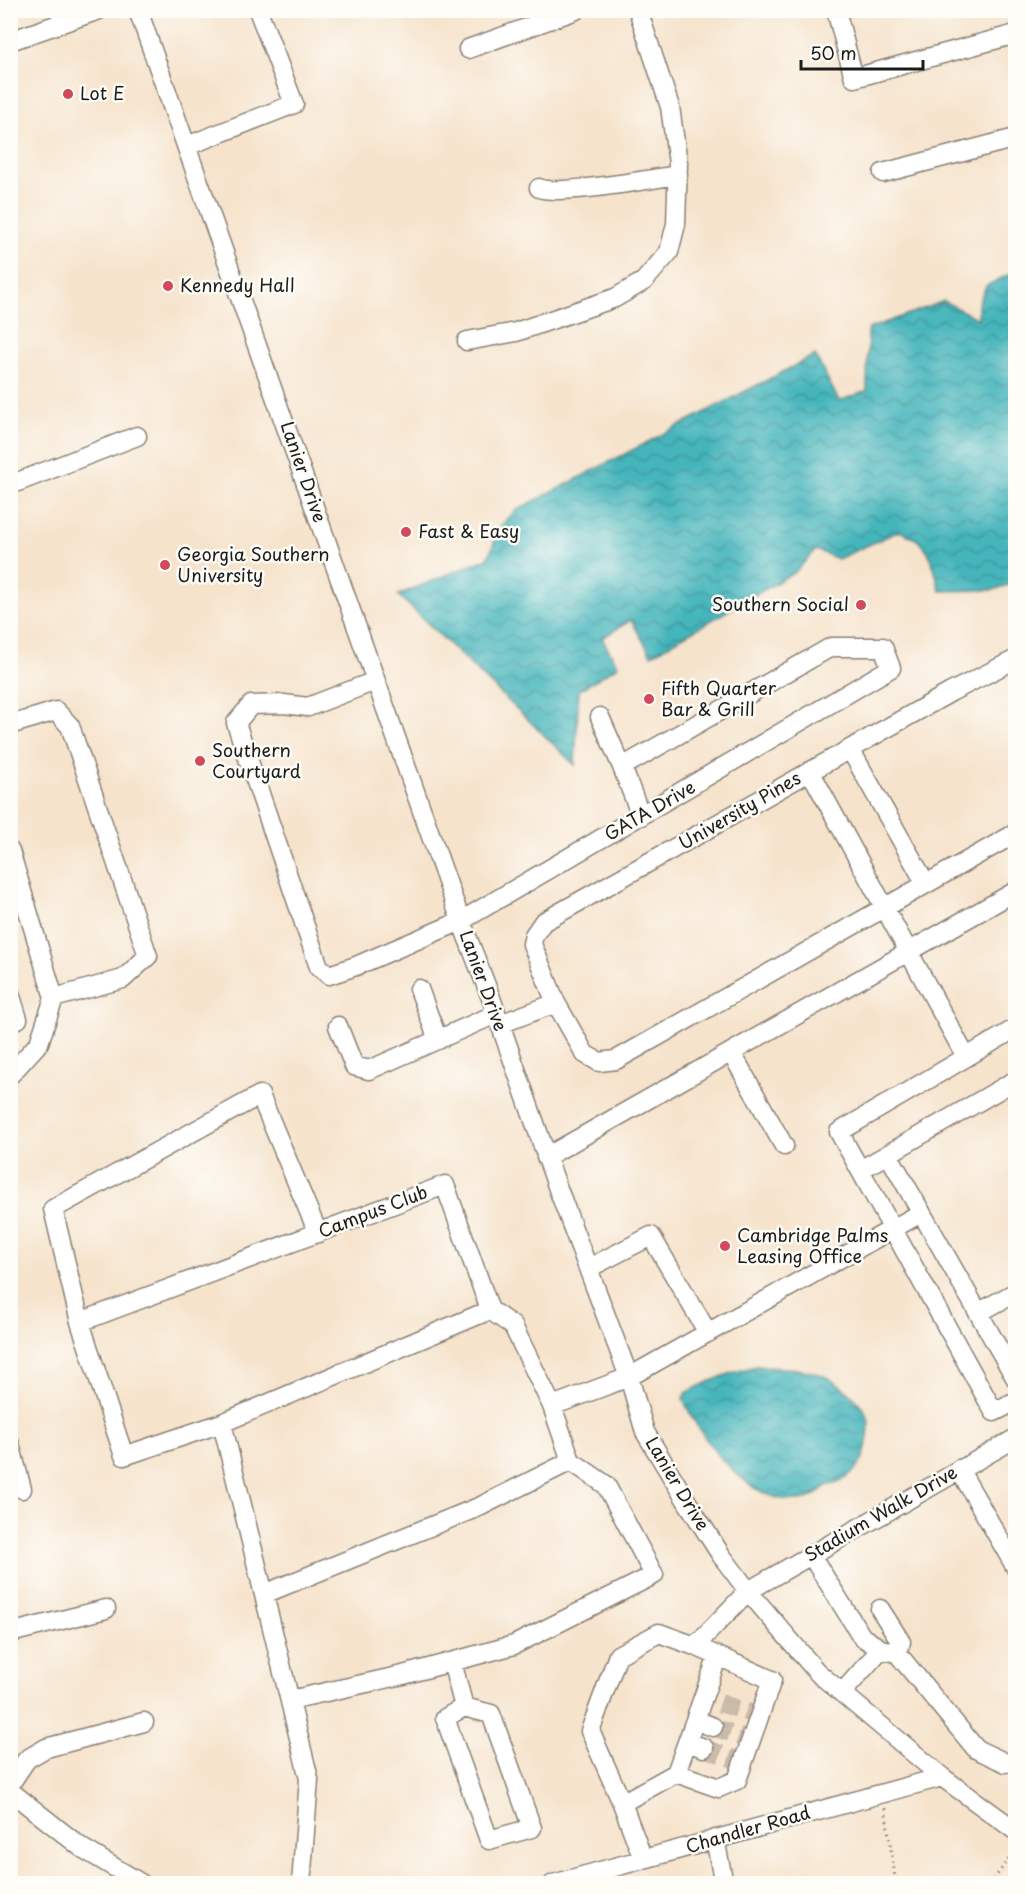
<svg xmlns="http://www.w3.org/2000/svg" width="1026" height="1894" font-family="'Playpen Sans',sans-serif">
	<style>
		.water { fill: url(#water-waves); stroke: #30686c; stroke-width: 1.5 }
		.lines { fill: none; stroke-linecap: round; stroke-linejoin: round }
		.minor-tunnel { stroke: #cabba9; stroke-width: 18; stroke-dasharray: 18 9; stroke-linecap: butt }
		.minor-casing { stroke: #898074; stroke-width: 21 }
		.path { stroke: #898074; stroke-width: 3; stroke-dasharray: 1.5 4.5; stroke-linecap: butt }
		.minor { stroke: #fff; stroke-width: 18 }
		.poi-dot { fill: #d1495b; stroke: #fdfcf7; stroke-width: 2 }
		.labels { text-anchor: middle; stroke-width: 5; stroke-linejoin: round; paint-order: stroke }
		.poi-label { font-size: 18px; fill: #1c1c1c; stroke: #fdfcf7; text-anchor: start }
		.street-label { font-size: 18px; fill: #1c1c1c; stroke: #fdfcf7 }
	</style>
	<defs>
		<pattern id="water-waves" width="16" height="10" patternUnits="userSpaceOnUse" patternTransform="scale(1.5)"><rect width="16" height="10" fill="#45b5bc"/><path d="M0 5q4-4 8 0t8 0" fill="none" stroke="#399298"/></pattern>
	</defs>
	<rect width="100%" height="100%" fill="#fdfcf7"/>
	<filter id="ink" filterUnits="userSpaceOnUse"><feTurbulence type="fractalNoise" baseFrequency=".0167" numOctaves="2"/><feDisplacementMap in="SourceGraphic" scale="12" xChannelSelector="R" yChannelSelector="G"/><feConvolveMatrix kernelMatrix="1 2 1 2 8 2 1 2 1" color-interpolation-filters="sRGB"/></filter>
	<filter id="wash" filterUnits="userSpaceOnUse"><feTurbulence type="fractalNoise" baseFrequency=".008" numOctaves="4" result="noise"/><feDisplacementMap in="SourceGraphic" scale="24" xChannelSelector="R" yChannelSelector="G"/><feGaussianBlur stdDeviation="1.35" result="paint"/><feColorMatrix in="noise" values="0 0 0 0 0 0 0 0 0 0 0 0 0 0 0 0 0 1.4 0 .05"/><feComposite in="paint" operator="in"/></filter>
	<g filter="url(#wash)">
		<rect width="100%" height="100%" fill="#f6e3cc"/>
		<path class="water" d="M 1015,271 L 1015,583 L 993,590 L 940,591 C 932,561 932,542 899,531 L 838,559 L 816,550 L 795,572 L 651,655 L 631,620 L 602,638 L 618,666 L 579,690 L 575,765 L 398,595 L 488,558 L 500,527 L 515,511 L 815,355 L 839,401 L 867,391 L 868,329 L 944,301 L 978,319 L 978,304 L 986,286 Z
			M 756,1366 C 780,1369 806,1366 828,1378 C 842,1386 862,1402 868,1417 C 871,1427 866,1453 861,1462 C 856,1472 838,1485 828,1485 C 820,1489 819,1495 809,1498 C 755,1513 701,1442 683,1398 L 686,1393 C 708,1381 731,1372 756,1366 Z"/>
	</g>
	<g filter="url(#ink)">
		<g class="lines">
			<path class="minor-tunnel" d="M 720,1703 L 750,1713
				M 713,1727 L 743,1737
				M 704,1748 L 734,1759"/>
			<g class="minor-casing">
				<path id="minor" d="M 138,10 L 461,921 L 491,998 L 557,1186 L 629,1377 L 645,1432 L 689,1505 L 721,1555 L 748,1591 L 817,1672 L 942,1777 L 1016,1831
					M 836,10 L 854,78 L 1016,34
					M 10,41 L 99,10
					M 468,49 L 576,10
					M 187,146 L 294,104 L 258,10
					M 883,173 L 1016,138
					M 539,188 C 557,196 653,179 678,175
					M 467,341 L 516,332 L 615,298 L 644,281 L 669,252 L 676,224 L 678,163 L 670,107 L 638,10
					M 10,485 L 137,436
					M 1016,659 L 951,692 L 543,922 L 534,935 L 532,944 L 556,1003 L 585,1054 L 599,1062 L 616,1060 L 1016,833
					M 375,681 L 308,707 L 284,704 L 251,705 L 236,723 L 319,967 L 329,975 L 356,966 L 461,921 L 891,668 L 883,647 L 831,647 L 622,767 L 641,816
					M 600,717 L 622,767
					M 10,725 L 56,711 L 70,726 L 148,956 L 123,979 L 54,998
					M 850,749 L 926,884
					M 810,771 L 966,1057
					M 10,851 L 54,998 L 39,1043 L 10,1075
					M 419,989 L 438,1040
					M 10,993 L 18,1019
					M 500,1024 L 556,1003
					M 338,1026 L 354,1066 L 369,1070 L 496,1014
					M 1016,1028 L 839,1132 L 994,1412 L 1016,1401
					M 731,1052 L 784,1146
					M 888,1154 L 1016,1080
					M 546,1157 L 1016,891
					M 860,1170 L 888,1154 L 1016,1379
					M 589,1268 L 651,1236 L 708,1333
					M 978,1313 L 1016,1292
					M 80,1322 L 53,1209 L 260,1095 L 318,1233
					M 552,1406 L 629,1377 L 921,1213
					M 222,1423 L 490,1310
					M 10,1444 L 22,1489
					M 959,1469 L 1016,1568
					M 811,1555 L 862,1637 L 881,1649 L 897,1653 L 976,1749 L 1006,1763
					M 264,1594 L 481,1506 L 571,1461
					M 880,1609 L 901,1642 L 897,1653
					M 10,1633 L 106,1609
					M 695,1646 L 748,1591 L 1016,1438
					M 452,1662 L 464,1707 L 491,1714 L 532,1828 L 489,1840 L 445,1718 L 464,1707
					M 842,1693 L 881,1649
					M 290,1700 L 403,1675 L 514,1645 L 654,1575 L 606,1485 L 571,1461 L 552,1406 L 513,1326 L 490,1310 L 445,1185 L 80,1322 L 124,1456 L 222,1423 L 309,1779 L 301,1884
					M 695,1720 L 713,1727
					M 687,1742 L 704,1748
					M 676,1773 L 718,1656
					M 10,1784 L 27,1759 L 46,1748 L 144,1722
					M 10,1791 L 82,1848 L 142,1884
					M 622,1803 L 676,1773 L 719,1788 L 737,1780 L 772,1680 L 695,1646 L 659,1633 L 618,1655 L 590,1731 L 622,1803 L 643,1859
					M 715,1839 L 724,1884
					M 553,1884 L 942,1777"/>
			</g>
			<path class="path" d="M 885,1808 L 896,1884
				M 990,1884 L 1016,1850"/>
			<use href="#minor" class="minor"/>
		</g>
	</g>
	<g class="poi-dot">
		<circle cx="68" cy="94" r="6"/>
		<circle cx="168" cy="286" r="6"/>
		<circle cx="406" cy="532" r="6"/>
		<circle cx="165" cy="565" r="6"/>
		<circle cx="861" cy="605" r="6"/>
		<circle cx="649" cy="699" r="6"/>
		<circle cx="200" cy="761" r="6"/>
		<circle cx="725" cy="1246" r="6"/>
	</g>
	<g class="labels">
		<g class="poi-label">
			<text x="80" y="100">Lot E</text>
			<text x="180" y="292">Kennedy Hall</text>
			<text x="418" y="538">Fast &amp; Easy</text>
			<text x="177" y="561">Georgia Southern<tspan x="177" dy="21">University</tspan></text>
			<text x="849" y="611" text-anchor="end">Southern Social</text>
			<text x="661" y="695">Fifth Quarter<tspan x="661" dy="21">Bar &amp; Grill</tspan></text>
			<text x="212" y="757">Southern<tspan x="212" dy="21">Courtyard</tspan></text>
			<text x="737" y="1242">Cambridge Palms<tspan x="737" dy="21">Leasing Office</tspan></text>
		</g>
		<g class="street-label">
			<text transform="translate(303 472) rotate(71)" y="6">Lanier Drive</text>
			<text transform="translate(650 811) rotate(-30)" y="6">GATA Drive</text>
			<text transform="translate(740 811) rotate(-30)" y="6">University Pines</text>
			<text transform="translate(483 981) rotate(70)" y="6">Lanier Drive</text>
			<text transform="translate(373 1212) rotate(-21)" y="6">Campus Club</text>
			<text transform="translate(677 1484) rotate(59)" y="6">Lanier Drive</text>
			<text transform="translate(881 1514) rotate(-30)" y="6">Stadium Walk Drive</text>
			<text transform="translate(748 1830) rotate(-16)" y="6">Chandler Road</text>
		</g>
	</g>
	<rect width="1026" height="1894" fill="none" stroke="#fdfcf7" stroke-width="36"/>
	<path d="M801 60v9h122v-9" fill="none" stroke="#1c1c1c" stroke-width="3"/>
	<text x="810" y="60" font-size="18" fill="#1c1c1c" stroke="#fdfcf7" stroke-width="4.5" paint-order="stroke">50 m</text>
</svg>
